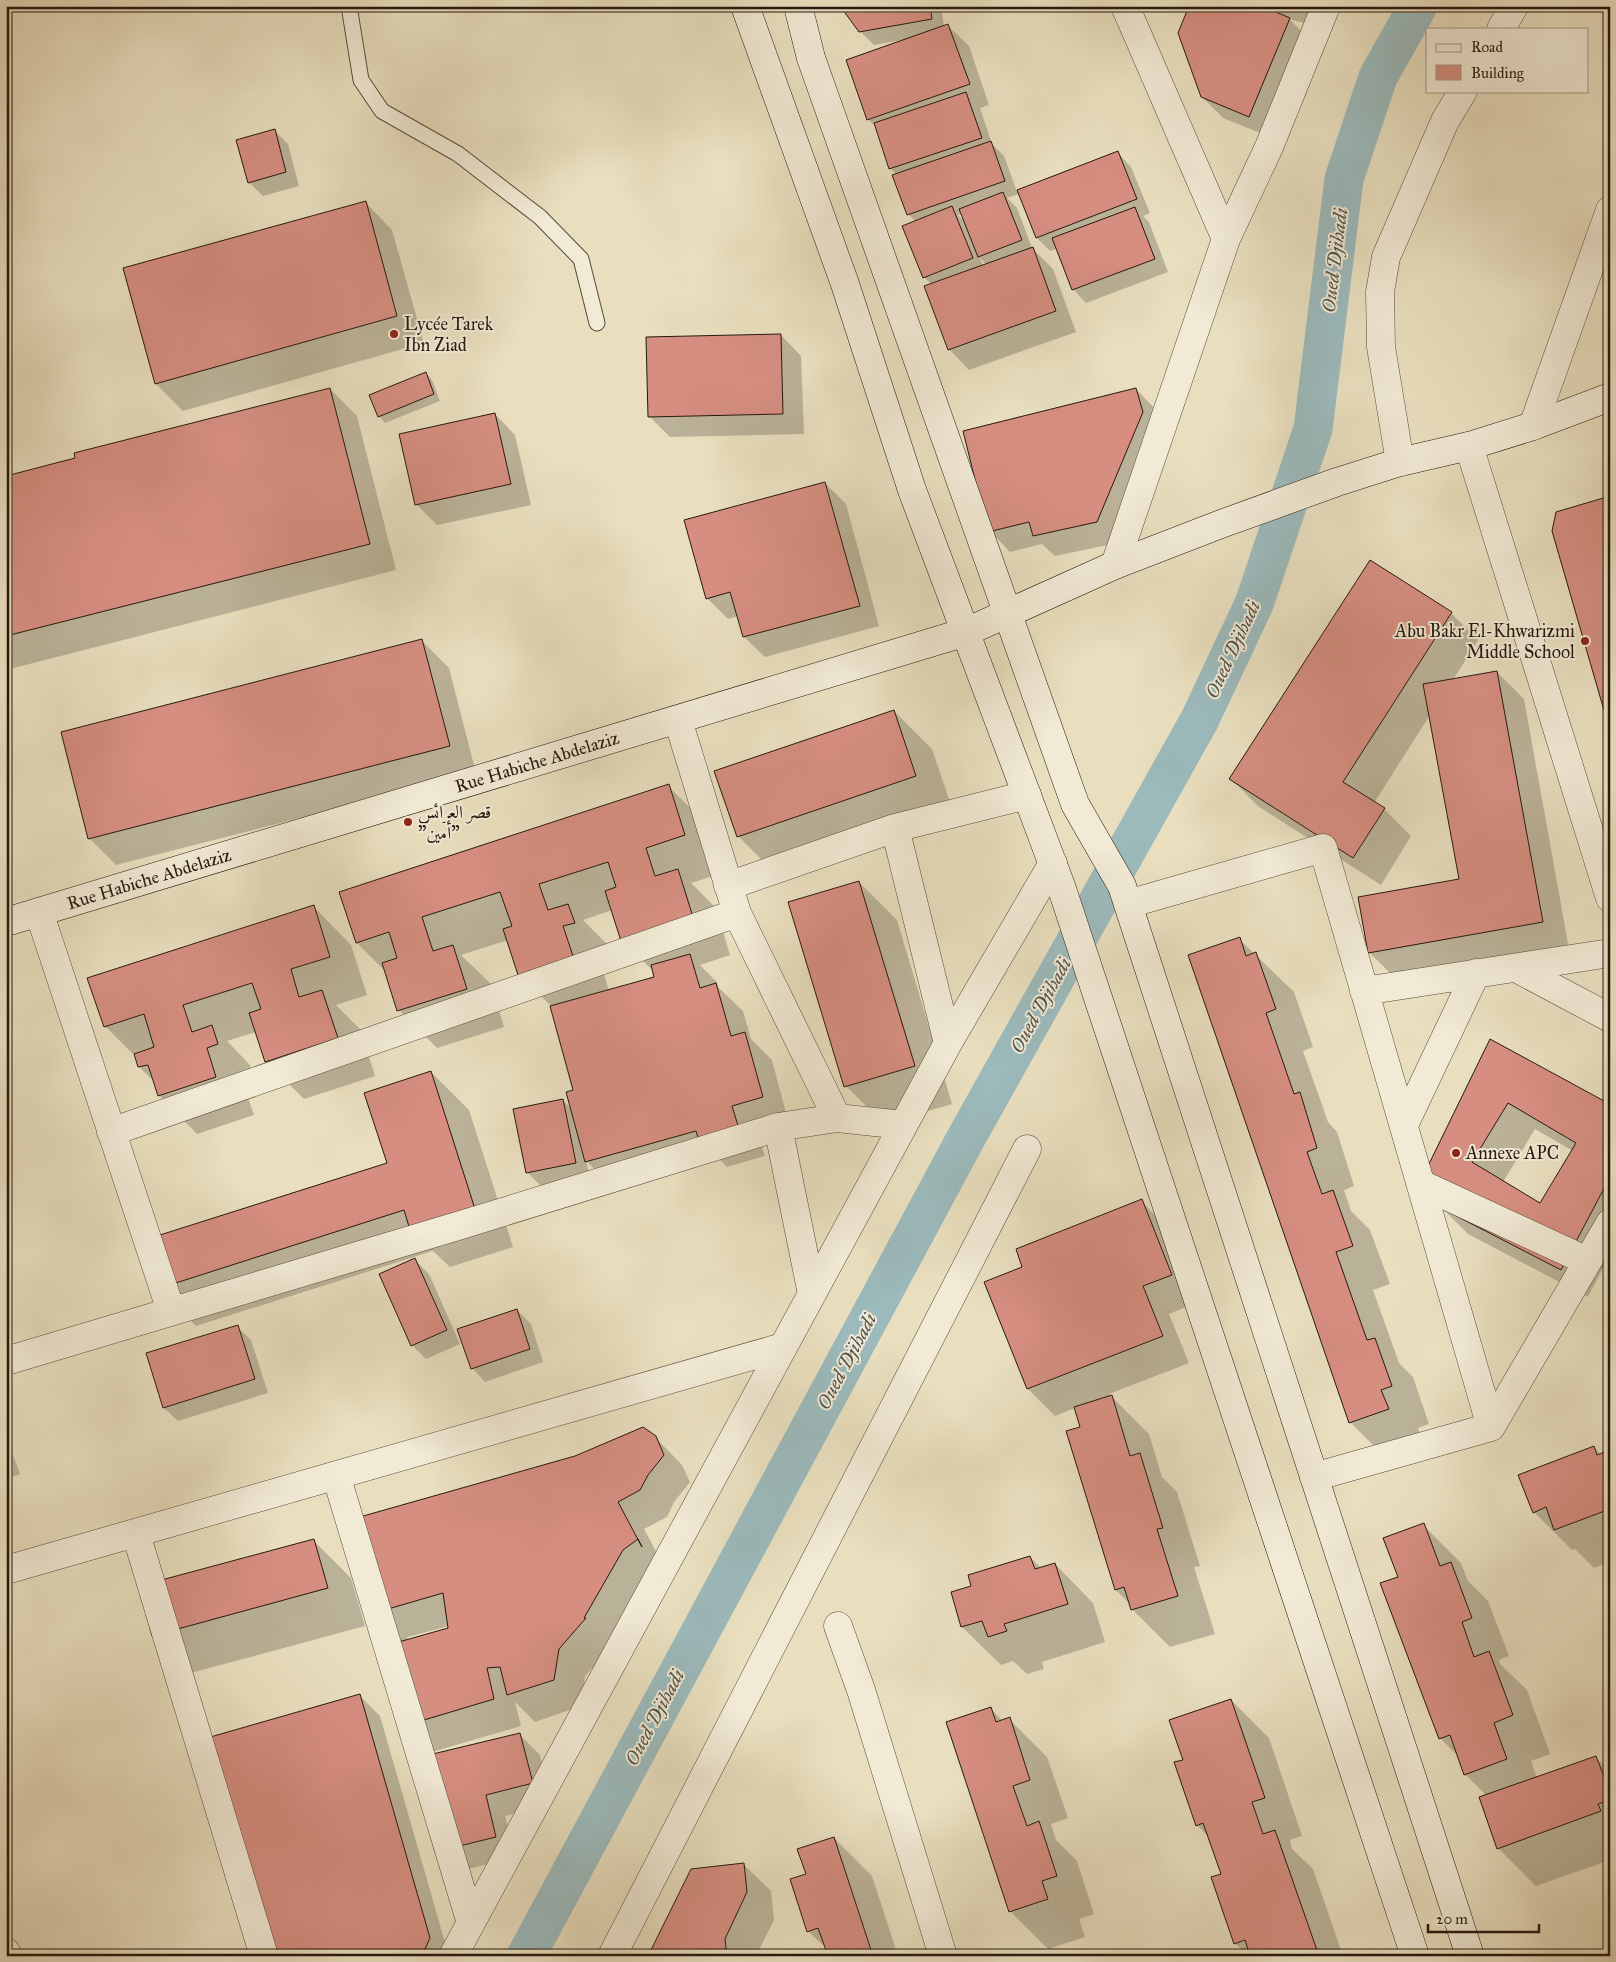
<svg xmlns="http://www.w3.org/2000/svg" width="1616" height="1962" font-family="'IM FELL Great Primer',Amiri,serif">
	<style>
		.shadow { fill: #0003; fill-rule: evenodd }
		.lines { fill: none; stroke-linecap: round; stroke-linejoin: round }
		.canal { stroke: #9cbabc; stroke-width: 39 }
		.building { fill: #d68e81; stroke: #26180e; fill-rule: evenodd }
		.lane-casing { stroke: #574a3a; stroke-width: 17 }
		.street-casing { stroke: #574a3a; stroke-width: 29 }
		.secondary-casing { stroke: #26180e; stroke-width: 29 }
		.lane { stroke: #f1ead5; stroke-width: 15 }
		.street { stroke: #f1ead5; stroke-width: 28 }
		.secondary { stroke: #f1ead5; stroke-width: 28 }
		.poi-dot { fill: #8f2418; stroke: #f1ead5; stroke-width: 2 }
		.labels { text-anchor: middle; stroke-width: 4; stroke-linejoin: round; paint-order: stroke }
		.poi-label { font-size: 18px; fill: #26180e; stroke: #f1ead5; text-anchor: start }
		.street-label { font-size: 18px; fill: #26180e; stroke: #f1ead5 }
		.water-label { font-size: 19px; font-style: italic; fill: #4f514b; stroke: #f1ead5 }
	</style>
	<rect width="100%" height="100%" fill="#e9dfbf"/>
	<filter id="stains"><feTurbulence type="fractalNoise" baseFrequency=".004" numOctaves="4"/><feColorMatrix values="0 0 0 0 .2 0 0 0 0 .09 0 0 0 0 .02 0 0 0 .5 -.17"/></filter>
	<radialGradient id="worn" r=".72"><stop offset=".6" stop-color="#630" stop-opacity="0"/><stop offset="1" stop-color="#630" stop-opacity=".3"/></radialGradient>
	<path class="shadow" d="M 841,6 L 941,6 L 944,27 L 948,26 L 969,46 L 989,105 L 980,108 L 992,144 L 1004,156 L 1017,192 L 1118,153 L 1131,167 L 1150,213 L 1143,216 L 1149,222 L 1168,272 L 1086,303 L 1073,289 L 1057,249 L 1050,251 L 1037,238 L 1019,194 L 1007,198 L 1017,208 L 1032,248 L 1053,269 L 1076,332 L 969,370 L 949,349 L 932,285 L 924,277 L 916,222 L 908,214 L 896,174 L 890,168 L 876,127 L 868,119 L 902,40 L 874,45 L 860,31 ZM 962,214 L 965,222 L 958,215 ZM 980,258 L 987,265 L 983,266 Z
		M 1190,6 L 1316,6 L 1311,25 L 1289,19 L 1310,39 L 1270,137 L 1223,118 L 1202,97 Z
		M 274,130 L 288,144 L 299,186 L 263,196 L 249,182 Z
		M 365,202 L 392,230 L 424,343 L 183,411 L 156,384 L 124,269 Z
		M 781,335 L 801,356 L 804,434 L 670,437 L 650,417 Z
		M 426,374 L 432,380 L 440,401 L 385,423 L 379,416 Z
		M 330,389 L 357,416 L 396,570 L 6,670 L 6,477 Z
		M 1136,389 L 1156,410 L 1117,543 L 1055,556 L 1042,544 L 1010,552 L 990,531 Z
		M 495,414 L 515,435 L 531,505 L 437,525 L 416,504 Z
		M 825,483 L 846,504 L 879,626 L 765,657 L 744,637 L 738,616 L 728,619 L 707,598 Z
		M 1451,613 L 1478,640 L 1453,680 L 1497,672 L 1524,699 L 1569,949 L 1396,979 L 1369,952 L 1460,880 L 1430,715 L 1374,803 L 1384,809 L 1411,836 L 1381,885 L 1258,806 L 1231,779 Z
		M 422,641 L 449,668 L 476,773 L 116,865 L 89,838 Z
		M 894,711 L 932,749 L 954,814 L 776,874 L 738,836 Z
		M 668,786 L 707,824 L 723,873 L 691,883 L 716,908 L 730,955 L 700,965 L 717,982 L 718,987 L 743,1011 L 751,1039 L 772,1060 L 789,1124 L 758,1133 L 765,1156 L 727,1167 L 719,1159 L 614,1188 L 586,1161 L 590,1176 L 541,1186 L 528,1173 L 515,1110 L 563,1100 L 572,1110 L 575,1091 L 551,1006 L 519,974 L 508,940 L 461,955 L 491,984 L 504,1027 L 437,1048 L 399,1010 L 386,972 L 357,943 ZM 612,910 L 622,940 L 654,972 L 656,977 L 609,991 L 601,964 L 612,961 L 606,943 L 583,920 Z
		M 859,882 L 897,920 L 952,1104 L 884,1124 L 846,1086 Z
		M 313,906 L 351,945 L 367,995 L 336,1005 L 360,1029 L 375,1076 L 304,1099 L 266,1061 L 256,1032 L 227,1041 L 250,1065 L 255,1082 L 244,1086 L 254,1115 L 197,1134 L 159,1095 L 155,1082 L 139,1067 L 137,1058 L 105,1026 Z
		M 1239,939 L 1294,992 L 1313,1047 L 1303,1051 L 1328,1122 L 1337,1132 L 1354,1186 L 1344,1190 L 1351,1211 L 1370,1230 L 1390,1284 L 1373,1290 L 1399,1363 L 1413,1377 L 1429,1424 L 1418,1428 L 1425,1447 L 1388,1460 L 1350,1422 Z
		M 1491,1041 L 1606,1103 L 1610,1108 L 1610,1255 L 1588,1297 L 1468,1234 L 1440,1206 ZM 1535,1129 L 1573,1151 L 1541,1204 L 1503,1182 Z
		M 431,1072 L 469,1110 L 513,1247 L 450,1267 L 433,1251 L 196,1326 L 158,1288 L 389,1164 Z
		M 1141,1201 L 1168,1228 L 1198,1302 L 1169,1314 L 1189,1363 L 1109,1394 L 1149,1434 L 1162,1477 L 1177,1492 L 1200,1566 L 1194,1567 L 1215,1634 L 1170,1647 L 1132,1609 L 1130,1604 L 1116,1590 L 1068,1432 L 1081,1428 L 1075,1408 L 1055,1416 L 1028,1389 L 986,1283 L 1024,1268 Z
		M 415,1260 L 429,1274 L 460,1344 L 426,1359 L 412,1345 Z
		M 517,1310 L 531,1324 L 543,1362 L 485,1382 L 472,1368 Z
		M 237,1327 L 251,1340 L 268,1393 L 178,1421 L 164,1408 Z
		M 6,1436 L 20,1474 L 6,1479 Z
		M 655,1437 L 682,1465 L 690,1482 L 674,1502 L 667,1517 L 644,1529 L 664,1566 L 612,1646 L 585,1676 L 581,1706 L 535,1722 L 515,1702 L 521,1726 L 432,1752 L 343,1523 ZM 449,1626 L 450,1628 L 405,1641 L 408,1637 Z
		M 1594,1447 L 1601,1455 L 1610,1452 L 1610,1561 L 1594,1568 L 1575,1549 L 1572,1550 L 1534,1512 Z
		M 1423,1525 L 1461,1563 L 1468,1581 L 1488,1601 L 1509,1656 L 1499,1660 L 1500,1664 L 1527,1690 L 1550,1754 L 1531,1761 L 1537,1778 L 1595,1757 L 1610,1771 L 1610,1860 L 1536,1886 L 1498,1848 L 1487,1796 L 1465,1774 L 1460,1758 L 1440,1738 L 1399,1578 Z
		M 313,1540 L 351,1578 L 365,1626 L 191,1673 L 153,1635 Z
		M 1030,1557 L 1041,1568 L 1055,1564 L 1093,1603 L 1105,1642 L 1042,1662 L 1044,1669 L 1027,1674 L 1013,1661 L 1001,1665 L 962,1627 L 973,1587 Z
		M 360,1696 L 380,1716 L 449,1956 L 255,1956 Z
		M 1231,1700 L 1269,1738 L 1302,1836 L 1290,1840 L 1292,1849 L 1313,1869 L 1343,1956 L 1247,1956 L 1235,1943 L 1222,1874 L 1210,1838 L 1197,1825 L 1184,1760 Z
		M 991,1709 L 1003,1721 L 1009,1719 L 1047,1757 L 1068,1818 L 1051,1824 L 1056,1840 L 1077,1861 L 1094,1914 L 1079,1919 L 1085,1937 L 1048,1949 L 1010,1911 Z
		M 519,1734 L 540,1755 L 552,1804 L 505,1816 L 516,1857 L 457,1872 L 436,1851 Z
		M 834,1838 L 872,1876 L 898,1956 L 829,1956 L 827,1949 L 808,1931 L 807,1875 Z
		M 743,1864 L 771,1891 L 774,1920 L 756,1956 L 650,1956 Z"/>
	<g class="lines">
		<path class="canal" d="M 526,1956 L 966,1138 L 1200,719 L 1254,604 L 1313,429 L 1344,179 L 1378,77 L 1418,6"/>
	</g>
	<path class="building" d="M 840,6 L 930,6 L 932,19 L 859,32 Z
		M 1189,6 L 1262,6 L 1290,18 L 1249,117 L 1201,97 L 1178,33 Z
		M 948,24 L 970,84 L 867,120 L 846,60 Z
		M 966,92 L 982,138 L 889,169 L 874,123 Z
		M 275,129 L 286,172 L 248,183 L 236,140 Z
		M 991,141 L 1005,181 L 907,215 L 892,175 Z
		M 1118,151 L 1137,199 L 1036,238 L 1017,190 Z
		M 1003,192 L 1022,240 L 978,257 L 959,209 Z
		M 366,201 L 397,316 L 155,384 L 123,268 Z
		M 952,206 L 973,258 L 923,278 L 902,226 Z
		M 1135,207 L 1155,259 L 1072,290 L 1052,238 Z
		M 1033,247 L 1056,311 L 948,350 L 924,286 Z
		M 781,334 L 783,414 L 648,417 L 646,337 Z
		M 426,372 L 434,394 L 378,417 L 369,395 Z
		M 330,388 L 370,544 L 6,636 L 6,476 L 75,458 L 74,453 Z
		M 1136,388 L 1143,412 L 1097,522 L 1033,536 L 1029,522 L 988,532 L 963,431 Z
		M 495,413 L 511,484 L 415,505 L 399,434 Z
		M 825,482 L 860,606 L 743,637 L 730,592 L 706,599 L 684,520 Z
		M 1610,496 L 1610,731 L 1552,531 L 1556,512 Z
		M 1370,560 L 1452,612 L 1343,782 L 1385,808 L 1353,858 L 1229,779 Z
		M 422,639 L 450,746 L 88,839 L 61,732 Z
		M 1497,671 L 1543,922 L 1368,953 L 1358,897 L 1459,879 L 1423,684 Z
		M 894,710 L 916,776 L 737,837 L 714,771 Z
		M 669,784 L 685,835 L 646,848 L 655,876 L 678,869 L 693,917 L 621,941 L 605,891 L 616,887 L 608,862 L 539,884 L 548,910 L 568,904 L 575,923 L 563,926 L 573,956 L 518,975 L 503,929 L 512,926 L 500,892 L 422,917 L 433,951 L 453,945 L 467,989 L 397,1011 L 382,963 L 397,958 L 389,932 L 356,943 L 339,892 Z
		M 859,881 L 915,1066 L 844,1087 L 788,902 Z
		M 314,905 L 330,957 L 291,969 L 299,997 L 322,990 L 338,1038 L 265,1062 L 249,1013 L 261,1009 L 252,983 L 183,1005 L 192,1032 L 212,1025 L 218,1044 L 207,1048 L 216,1077 L 158,1096 L 148,1065 L 138,1067 L 134,1054 L 154,1047 L 144,1014 L 104,1027 L 87,978 Z
		M 1240,937 L 1246,956 L 1256,952 L 1276,1009 L 1266,1013 L 1294,1094 L 1300,1092 L 1317,1148 L 1307,1152 L 1322,1194 L 1333,1190 L 1353,1246 L 1336,1252 L 1367,1340 L 1375,1338 L 1392,1386 L 1381,1390 L 1389,1409 L 1349,1423 L 1188,955 Z
		M 690,954 L 700,988 L 716,983 L 731,1036 L 745,1032 L 763,1097 L 732,1106 L 739,1129 L 699,1141 L 696,1131 L 585,1162 L 566,1092 L 573,1090 L 550,1006 L 654,977 L 651,965 Z
		M 1490,1039 L 1606,1102 L 1610,1113 L 1610,1177 L 1561,1270 L 1439,1207 L 1427,1168 ZM 1508,1103 L 1576,1143 L 1540,1203 L 1472,1162 Z
		M 431,1071 L 475,1209 L 410,1230 L 404,1210 L 157,1289 L 141,1241 L 387,1163 L 364,1093 Z
		M 563,1099 L 576,1163 L 526,1173 L 513,1109 Z
		M 1142,1199 L 1172,1275 L 1143,1286 L 1163,1336 L 1027,1389 L 984,1282 L 1022,1267 L 1016,1249 Z
		M 415,1258 L 447,1330 L 411,1346 L 379,1274 Z
		M 517,1309 L 530,1349 L 471,1369 L 457,1329 Z
		M 238,1325 L 255,1379 L 163,1408 L 146,1353 Z
		M 1112,1395 L 1130,1456 L 1140,1453 L 1163,1528 L 1157,1529 L 1178,1596 L 1131,1610 L 1124,1587 L 1115,1590 L 1066,1431 L 1080,1427 L 1074,1407 Z
		M 643,1427 L 656,1436 L 664,1455 L 648,1475 L 640,1490 L 618,1502 L 642,1547 L 638,1539 L 623,1550 L 584,1618 L 586,1618 L 559,1649 L 554,1680 L 507,1695 L 500,1667 L 487,1668 L 494,1699 L 404,1726 L 381,1647 L 448,1628 L 443,1593 L 381,1611 L 342,1522 L 575,1456 Z
		M 1594,1446 L 1597,1455 L 1610,1450 L 1610,1509 L 1554,1530 L 1546,1507 L 1533,1513 L 1518,1475 Z
		M 1424,1523 L 1440,1566 L 1451,1562 L 1472,1618 L 1462,1622 L 1474,1657 L 1489,1651 L 1513,1715 L 1494,1723 L 1507,1759 L 1464,1775 L 1450,1735 L 1439,1739 L 1380,1583 L 1398,1577 L 1383,1538 Z
		M 314,1539 L 328,1588 L 152,1636 L 139,1586 Z
		M 1030,1556 L 1035,1569 L 1055,1563 L 1068,1604 L 1004,1624 L 1007,1631 L 988,1637 L 982,1621 L 961,1627 L 951,1592 L 971,1586 L 968,1575 Z
		M 360,1694 L 430,1938 L 422,1956 L 254,1956 L 193,1742 Z
		M 1231,1699 L 1265,1798 L 1252,1802 L 1263,1834 L 1275,1830 L 1319,1956 L 1250,1956 L 1245,1940 L 1234,1944 L 1211,1877 L 1221,1874 L 1203,1823 L 1196,1826 L 1174,1762 L 1183,1760 L 1169,1720 Z
		M 991,1707 L 996,1722 L 1010,1717 L 1030,1780 L 1013,1786 L 1027,1826 L 1039,1821 L 1057,1876 L 1042,1881 L 1048,1899 L 1009,1912 L 946,1722 Z
		M 520,1733 L 533,1783 L 486,1795 L 496,1837 L 435,1852 L 412,1759 Z
		M 1596,1756 L 1610,1792 L 1610,1800 L 1598,1804 L 1601,1811 L 1497,1849 L 1479,1797 Z
		M 834,1837 L 873,1956 L 828,1956 L 818,1928 L 807,1932 L 790,1879 L 806,1874 L 797,1849 Z
		M 744,1863 L 747,1892 L 725,1939 L 727,1956 L 648,1956 L 691,1869 Z"/>
	<g class="lines">
		<g class="lane-casing">
			<path id="lane" d="M 349,6 L 361,80 L 382,111 L 458,154 L 540,217 L 581,259 L 597,323"/>
		</g>
		<g class="street-casing">
			<path id="street" d="M 1125,6 L 1226,239
				M 1501,29 L 1514,6
				M 1533,426 L 1610,210
				M 1469,446 L 1610,898
				M 1400,462 L 1381,347 L 1380,292 L 1386,257 L 1445,121 L 1463,91
				M 1115,565 L 1226,239 L 1269,147 L 1326,6
				M 678,720 L 737,913 L 837,1118
				M 895,828 L 948,1043
				M 728,886 L 895,828 L 1027,795
				M 1128,904 L 1323,848 L 1491,1427 L 1314,1477
				M 39,912 L 171,1311
				M 1516,968 L 1610,1018
				M 1364,991 L 1610,953
				M 1404,1125 L 1476,973
				M 778,1127 L 812,1294
				M 111,1132 L 737,913
				M 1421,1184 L 1587,1261
				M 6,1361 L 461,1225 L 778,1127 L 837,1118 L 903,1125
				M 1491,1427 L 1610,1223
				M 336,1475 L 471,1923
				M 136,1534 L 264,1956
				M 6,1570 L 783,1347
				M 838,1626 L 861,1690 L 943,1956
				M 6,1952 L 7,1956
				M 453,1956 L 948,1043 L 1053,863
				M 612,1956 L 1027,1149"/>
		</g>
		<g class="secondary-casing">
			<path id="secondary" d="M 745,6 L 845,284 L 912,490 L 1061,886 L 1415,1956
				M 798,6 L 811,58 L 1075,804 L 1122,886 L 1470,1956
				M 6,922 L 966,632 L 1115,565 L 1221,524 L 1337,482 L 1400,462 L 1469,446 L 1533,426 L 1610,397"/>
		</g>
		<use href="#lane" class="lane"/>
		<use href="#street" class="street"/>
		<use href="#secondary" class="secondary"/>
	</g>
	<g class="poi-dot">
		<circle cx="394" cy="334" r="5"/>
		<circle cx="1585" cy="641" r="5"/>
		<circle cx="408" cy="822" r="5"/>
		<circle cx="1456" cy="1153" r="5"/>
	</g>
	<g class="labels">
		<g class="poi-label">
			<text x="404" y="330">Lycée Tarek<tspan x="404" dy="21">Ibn Ziad</tspan></text>
			<text x="1575" y="637" text-anchor="end">Abu Bakr El-Khwarizmi<tspan x="1575" dy="21">Middle School</tspan></text>
			<text x="418" y="818">قصر العرائس<tspan x="418" dy="21">"أمين"</tspan></text>
			<text x="1466" y="1159">Annexe APC</text>
		</g>
		<g class="street-label">
			<text transform="translate(537 762) rotate(-17)" y="6">Rue Habiche Abdelaziz</text>
			<text transform="translate(149 879) rotate(-17)" y="6">Rue Habiche Abdelaziz</text>
		</g>
		<g class="water-label">
			<text transform="translate(1334 260) rotate(-83)" y="7">Oued Djihadi</text>
			<text transform="translate(1232 649) rotate(-65)" y="7">Oued Djihadi</text>
			<text transform="translate(1040 1005) rotate(-61)" y="7">Oued Djihadi</text>
			<text transform="translate(846 1361) rotate(-62)" y="7">Oued Djihadi</text>
			<text transform="translate(654 1717) rotate(-62)" y="7">Oued Djihadi</text>
		</g>
	</g>
	<rect width="1616" height="1962" fill="none" stroke="#e9dfbf" stroke-width="25"/>
	<rect x="8" y="8" width="1601" height="1947" fill="none" stroke="#26180e" stroke-width="2.5"/>
	<rect x="12" y="12" width="1591" height="1937" fill="none" stroke="#26180e"/>
	<rect x="1426" y="28" width="162" height="65" fill="#f1ead5" stroke="#a09685"/>
	<rect x="1436" y="44" width="25" height="8" fill="#f1ead5" stroke="#a09685"/>
	<text x="1471" y="52" font-size="15" fill="#26180e">Road</text>
	<rect x="1436" y="65" width="25" height="15" fill="#d68e81" stroke="#a09685"/>
	<text x="1471" y="78" font-size="15" fill="#26180e">Building</text>
	<path d="M1428 1924v8h111v-8" fill="none" stroke="#26180e" stroke-width="2.5"/>
	<text x="1436" y="1924" font-size="15" fill="#26180e" stroke="#f1ead5" stroke-width="4" paint-order="stroke">20 m</text>
	<rect width="100%" height="100%" filter="url(#stains)"/>
	<rect width="100%" height="100%" fill="url(#worn)"/>
</svg>
